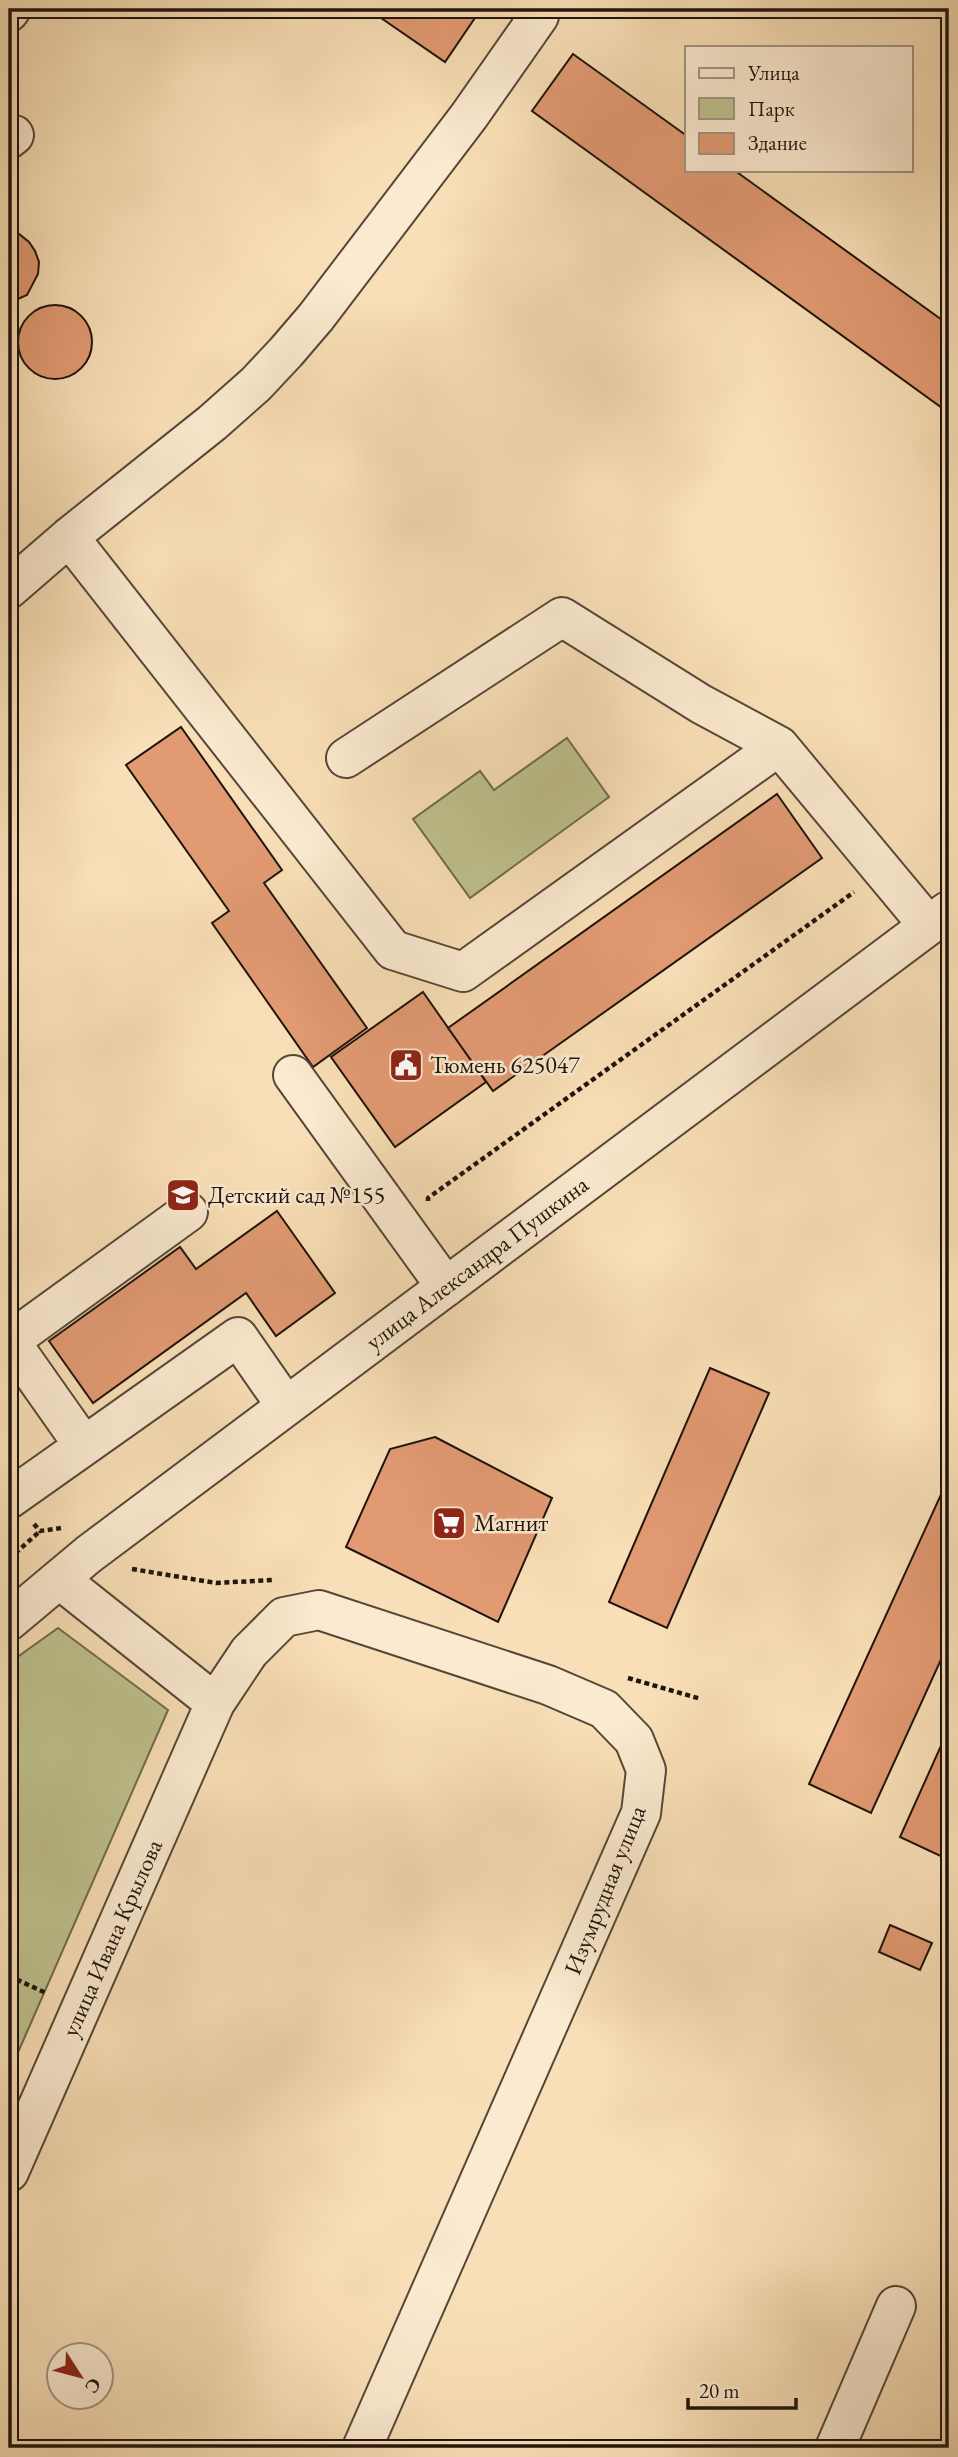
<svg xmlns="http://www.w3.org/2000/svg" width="958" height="2457" font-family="'EB Garamond',serif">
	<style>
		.green { fill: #bec18e; stroke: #6e6a4d; stroke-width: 2 }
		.building { fill: #e29a73; stroke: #1e140c; stroke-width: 2 }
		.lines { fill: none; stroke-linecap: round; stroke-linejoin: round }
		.minor-casing { stroke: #554737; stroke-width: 42 }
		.path { stroke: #1e140c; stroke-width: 4.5; stroke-dasharray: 5 3.5; stroke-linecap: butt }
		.minor { stroke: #fbead0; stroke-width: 38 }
		.labels { text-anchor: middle; stroke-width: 5; stroke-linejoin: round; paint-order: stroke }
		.poi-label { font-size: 24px; fill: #1e140c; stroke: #fbead0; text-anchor: start }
		.street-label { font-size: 24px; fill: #1e140c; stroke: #fbead0 }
	</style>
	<rect width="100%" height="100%" fill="#f9dfb7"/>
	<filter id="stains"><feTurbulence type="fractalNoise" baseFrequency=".00286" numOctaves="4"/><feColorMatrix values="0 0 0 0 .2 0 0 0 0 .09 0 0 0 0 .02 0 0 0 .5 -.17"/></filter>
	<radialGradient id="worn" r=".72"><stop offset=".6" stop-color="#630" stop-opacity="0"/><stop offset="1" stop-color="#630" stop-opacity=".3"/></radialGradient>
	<path class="green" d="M 567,738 L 609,797 L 470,898 L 413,819 L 480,771 L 494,790 Z
		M 58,1628 L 168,1710 L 9,2073 L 9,1663 Z"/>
	<path class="building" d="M 368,9 L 481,9 L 445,62 Z
		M 573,54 L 687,136 L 687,170 L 734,170 L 949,325 L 949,413 L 532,111 Z
		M 9,231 L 19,234 L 29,242 L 35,251 L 39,262 L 38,274 L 27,295 L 9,303 Z
		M18 342a37 37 0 1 1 74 0a37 37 0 1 1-74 0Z
		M 181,727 L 282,870 L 264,883 L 367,1028 L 313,1067 L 212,923 L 229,911 L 126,765 Z
		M 777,794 L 822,858 L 493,1091 L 448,1028 Z
		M 423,992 L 486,1082 L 395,1147 L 331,1057 Z
		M 277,1211 L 335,1293 L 276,1336 L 246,1293 L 93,1403 L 49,1341 L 180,1247 L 196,1269 Z
		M 710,1368 L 769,1393 L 667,1628 L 609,1602 Z
		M 435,1437 L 552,1498 L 498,1622 L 346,1547 L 390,1449 Z
		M 949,1477 L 949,1642 L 871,1813 L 809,1784 Z
		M 949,1728 L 949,1860 L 900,1837 Z
		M 890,1925 L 932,1943 L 920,1970 L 879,1952 Z"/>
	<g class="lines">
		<g class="minor-casing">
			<path id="minor" d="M 9,12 L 11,9
				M 9,139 L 14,135
				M 69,537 L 393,950 L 463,972 L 779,746 L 928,925
				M 9,589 L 69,537 L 212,423 L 256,384 L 286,352 L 316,317 L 469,116 L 539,16 L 529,9
				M 346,758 L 562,617 L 701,704 L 779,746
				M 293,1075 L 446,1287
				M 188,1212 L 10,1341 L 84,1446 L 238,1337 L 286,1406
				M 9,1499 L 84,1446
				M 59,1579 L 215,1703
				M 9,1621 L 89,1554 L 948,911
				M 9,2172 L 215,1703 L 249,1652 L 284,1617 L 319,1610 L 548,1685 L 604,1709 L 634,1740 L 646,1770 L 641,1813 L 362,2448
				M 835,2448 L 896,2306"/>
		</g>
		<path class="path" d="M 428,1201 L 428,1198 L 854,892
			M 34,1524 L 40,1531 L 61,1528
			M 9,1559 L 40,1531
			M 132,1569 L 216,1583 L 273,1580
			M 628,1678 L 701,1699
			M 9,1976 L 46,1993"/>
		<use href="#minor" class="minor"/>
	</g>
	<defs>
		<g id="civic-square" transform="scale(1.75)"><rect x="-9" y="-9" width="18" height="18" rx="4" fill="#8f2418" stroke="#fbead0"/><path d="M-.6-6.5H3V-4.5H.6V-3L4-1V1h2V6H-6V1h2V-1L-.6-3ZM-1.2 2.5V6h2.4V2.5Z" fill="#fff"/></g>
		<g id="school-square" transform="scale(1.75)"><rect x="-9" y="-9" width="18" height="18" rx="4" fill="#8f2418" stroke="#fbead0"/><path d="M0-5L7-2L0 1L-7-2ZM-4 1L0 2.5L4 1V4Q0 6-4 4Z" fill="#fff"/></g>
		<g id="supermarket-square" transform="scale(1.75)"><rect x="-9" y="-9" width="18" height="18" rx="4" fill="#8f2418" stroke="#fbead0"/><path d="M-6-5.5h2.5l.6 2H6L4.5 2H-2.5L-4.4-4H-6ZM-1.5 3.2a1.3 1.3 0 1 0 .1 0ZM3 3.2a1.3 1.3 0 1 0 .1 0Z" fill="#fff"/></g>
	</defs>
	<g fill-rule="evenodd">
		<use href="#civic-square" x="406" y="1065"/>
		<use href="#school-square" x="183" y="1195"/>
		<use href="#supermarket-square" x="449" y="1523"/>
	</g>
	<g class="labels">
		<g class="poi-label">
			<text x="430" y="1073">Тюмень 625047</text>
			<text x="208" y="1203">Детский сад №155</text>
			<text x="474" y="1531">Магнит</text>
		</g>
		<g class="street-label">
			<text transform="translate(477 1263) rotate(-37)" y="8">улица Александра Пушкина</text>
			<text transform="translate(605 1890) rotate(-68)" y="8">Изумрудная улица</text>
			<text transform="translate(112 1938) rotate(-66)" y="8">улица Ивана Крылова</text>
		</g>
	</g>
	<rect width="958" height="2457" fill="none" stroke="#f9dfb7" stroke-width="35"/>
	<rect x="10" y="10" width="937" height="2436" fill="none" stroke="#1e140c" stroke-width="3.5"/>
	<rect x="18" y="18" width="923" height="2422" fill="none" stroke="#1e140c" stroke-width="2"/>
	<rect x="685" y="46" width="228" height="126" fill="#fbead0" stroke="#a39482" stroke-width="2"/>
	<rect x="699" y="68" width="35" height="10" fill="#fbead0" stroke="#a39482" stroke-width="2"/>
	<text x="748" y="80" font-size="21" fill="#1e140c">Улица</text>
	<rect x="699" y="98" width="35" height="21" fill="#bec18e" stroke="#a39482" stroke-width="2"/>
	<text x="748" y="116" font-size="21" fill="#1e140c">Парк</text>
	<rect x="699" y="133" width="35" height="21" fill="#e29a73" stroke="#a39482" stroke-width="2"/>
	<text x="748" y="150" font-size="21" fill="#1e140c">Здание</text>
	<g transform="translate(80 2376) rotate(126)"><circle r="33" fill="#fbead0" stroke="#a39482" stroke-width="2"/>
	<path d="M0-5L12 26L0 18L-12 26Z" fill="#8f2418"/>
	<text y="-10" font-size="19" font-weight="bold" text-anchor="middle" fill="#1e140c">С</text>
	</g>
	<path d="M688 2398v10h108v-10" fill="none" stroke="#1e140c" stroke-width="3.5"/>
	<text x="699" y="2398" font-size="21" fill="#1e140c" stroke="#fbead0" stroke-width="5" paint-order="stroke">20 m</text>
	<rect width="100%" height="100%" filter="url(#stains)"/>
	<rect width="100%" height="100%" fill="url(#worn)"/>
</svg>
